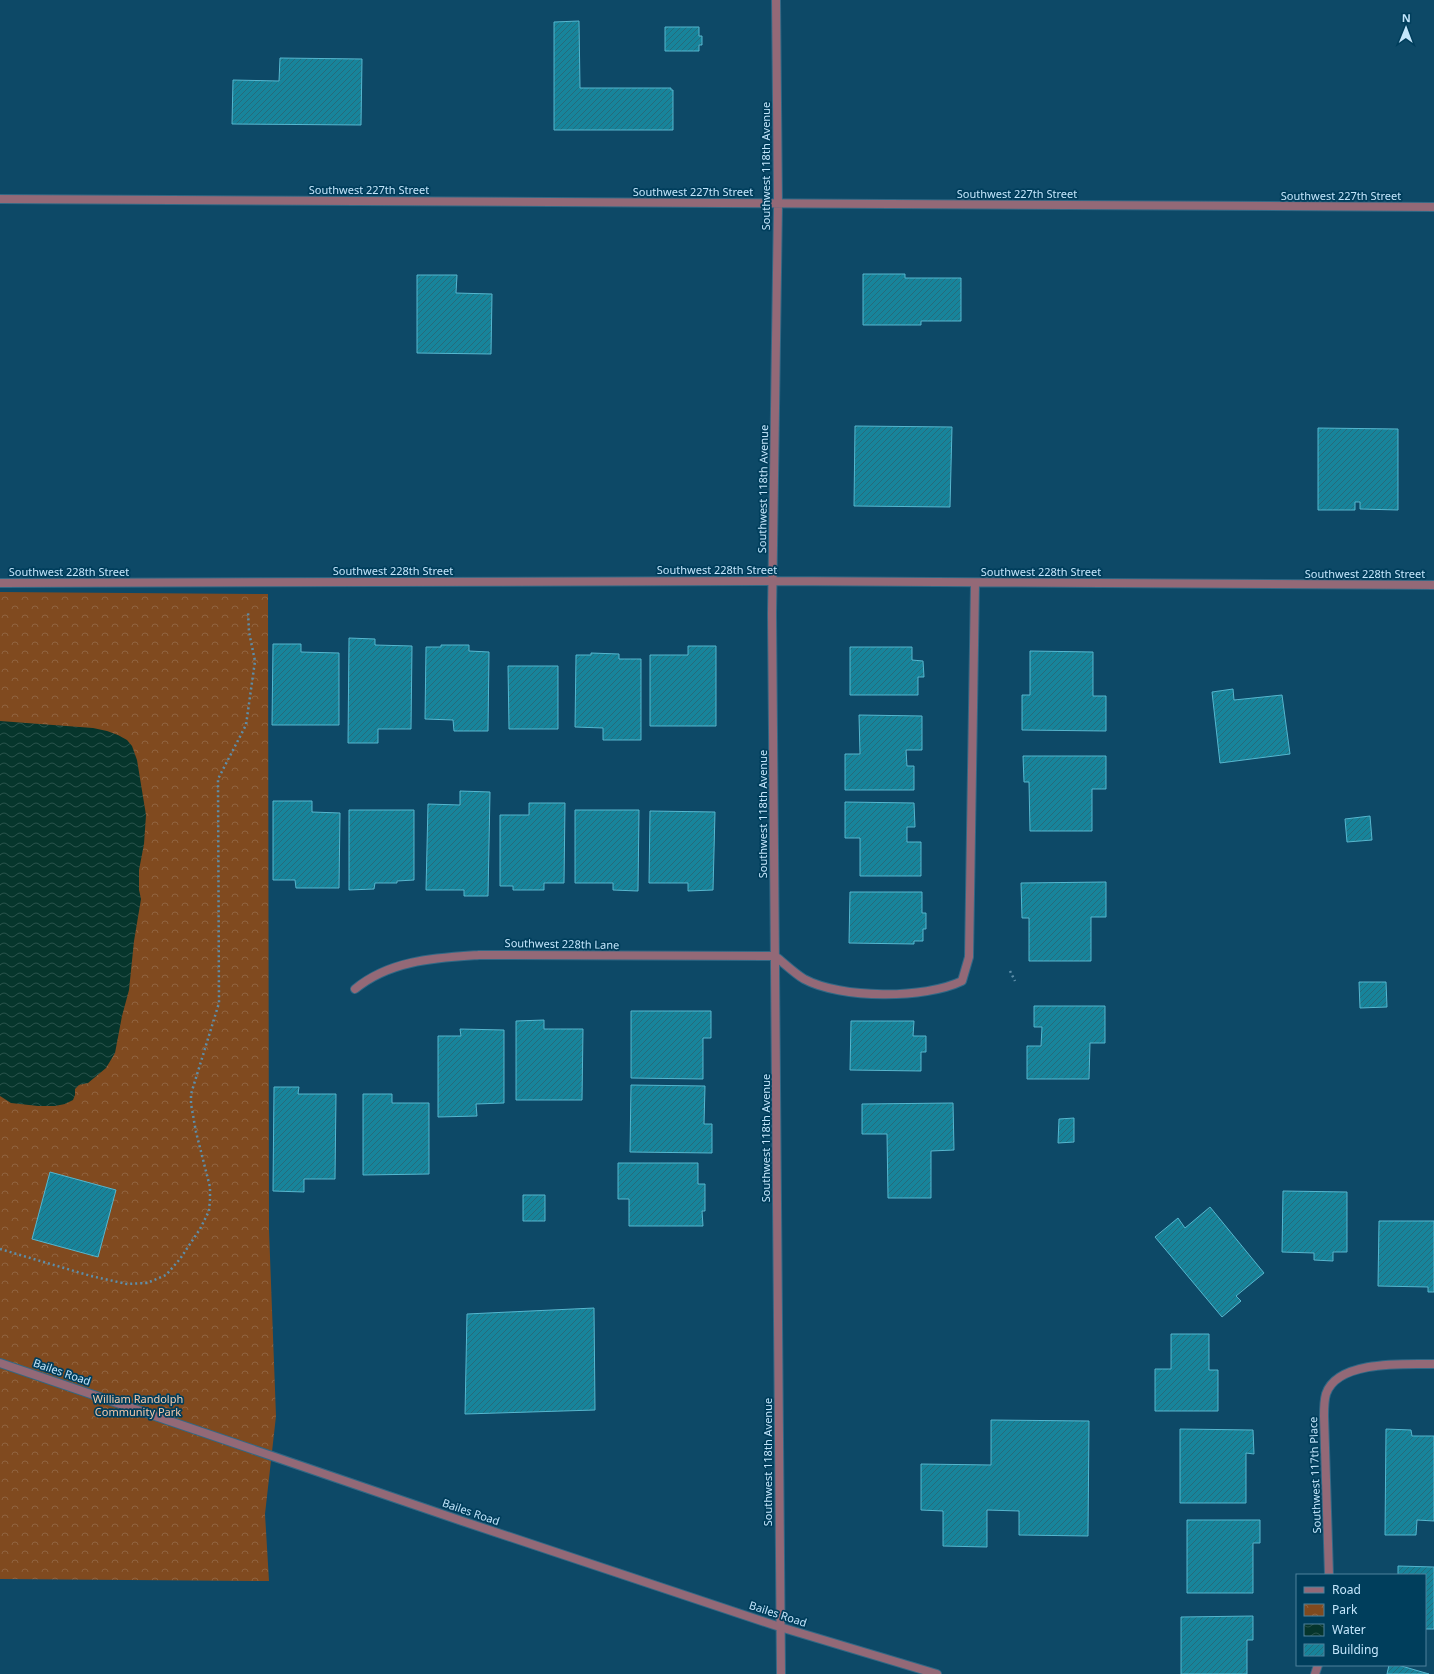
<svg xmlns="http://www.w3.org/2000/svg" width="1434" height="1674" font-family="'Noto Sans',sans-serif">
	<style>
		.park { fill: url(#park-crowns) }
		.water { fill: url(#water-waves) }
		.building { fill: url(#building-hatch); stroke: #56b6ce }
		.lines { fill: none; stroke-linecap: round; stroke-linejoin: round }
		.street-casing { stroke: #316885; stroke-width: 10 }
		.path { stroke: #5d8ea9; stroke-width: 2.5; stroke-dasharray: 2 3; stroke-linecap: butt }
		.street { stroke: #936977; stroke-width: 8 }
		.labels { text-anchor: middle; stroke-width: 3.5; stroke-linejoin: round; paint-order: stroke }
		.street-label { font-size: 11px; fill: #c3e6fc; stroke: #003e5c }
		.park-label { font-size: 11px; fill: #f5caac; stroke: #003e5c }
	</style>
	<defs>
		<pattern id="park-crowns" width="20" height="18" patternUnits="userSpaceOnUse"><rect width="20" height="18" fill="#804a1f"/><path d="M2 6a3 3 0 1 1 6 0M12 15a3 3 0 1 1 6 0" fill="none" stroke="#906440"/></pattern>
		<pattern id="water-waves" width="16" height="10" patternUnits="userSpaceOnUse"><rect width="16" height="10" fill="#06352c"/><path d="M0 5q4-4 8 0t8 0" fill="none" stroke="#29524c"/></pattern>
		<pattern id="building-hatch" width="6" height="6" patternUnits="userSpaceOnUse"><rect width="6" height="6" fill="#17849b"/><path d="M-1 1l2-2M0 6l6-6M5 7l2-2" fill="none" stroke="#256b7b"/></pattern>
	</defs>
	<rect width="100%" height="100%" fill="#0d4967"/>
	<path class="park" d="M 0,592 L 268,594 L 269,1230 L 276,1416 L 265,1514 L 269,1581 L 0,1579 Z"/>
	<path class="water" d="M 0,721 L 93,728 L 107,731 L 118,735 L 127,740 L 132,746 L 137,760 L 146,815 L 144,844 L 139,870 L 139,890 L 141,899 L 134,941 L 129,990 L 122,1016 L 115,1053 L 106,1068 L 88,1083 L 79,1085 L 75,1089 L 75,1095 L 73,1100 L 65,1104 L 55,1106 L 38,1106 L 11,1103 L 0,1096 Z"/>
	<path class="building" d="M 579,21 L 580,88 L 671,88 L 671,90 L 673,90 L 673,130 L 554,130 L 554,22 Z
		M 665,27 L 699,27 L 699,36 L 702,36 L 702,45 L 699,45 L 699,51 L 665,51 Z
		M 280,58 L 362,59 L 361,125 L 232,124 L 233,80 L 279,81 Z
		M 863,274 L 905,274 L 905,278 L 961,278 L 961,321 L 921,321 L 921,325 L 863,325 Z
		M 417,275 L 457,275 L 456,293 L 492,294 L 491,354 L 417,353 Z
		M 855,426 L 952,427 L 950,507 L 854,506 Z
		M 1318,428 L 1398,429 L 1398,510 L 1360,509 L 1360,502 L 1355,502 L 1355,510 L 1318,510 Z
		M 349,638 L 375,639 L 375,645 L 412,646 L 411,729 L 378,729 L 378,743 L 348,743 Z
		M 273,644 L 301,644 L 301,652 L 339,653 L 339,725 L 272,725 Z
		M 441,645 L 469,645 L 469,651 L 489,652 L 488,731 L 454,731 L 453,720 L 425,719 L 426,647 L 441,647 Z
		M 688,646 L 716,646 L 716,726 L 650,726 L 650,655 L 688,655 Z
		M 850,647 L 912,647 L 912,660 L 923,661 L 924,677 L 918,677 L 918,695 L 850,695 Z
		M 1030,651 L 1093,652 L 1093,696 L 1106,696 L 1106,731 L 1022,730 L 1022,695 L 1030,695 Z
		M 591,653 L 619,654 L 619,659 L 641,659 L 641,740 L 603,740 L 603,728 L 575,727 L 576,655 L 591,655 Z
		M 508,666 L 558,666 L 558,729 L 509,729 Z
		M 1233,689 L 1234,700 L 1282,695 L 1290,754 L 1220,763 L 1212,692 Z
		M 859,715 L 922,716 L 922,750 L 906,750 L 907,766 L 914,766 L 914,790 L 845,790 L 845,754 L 860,754 Z
		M 1023,756 L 1106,756 L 1106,789 L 1092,789 L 1092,831 L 1030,831 L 1029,782 L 1024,782 Z
		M 460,791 L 490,792 L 488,896 L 464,896 L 464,890 L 426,890 L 428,804 L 460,805 Z
		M 273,801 L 312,801 L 312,812 L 340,813 L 339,888 L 296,888 L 295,880 L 273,880 Z
		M 845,802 L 914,803 L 915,827 L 907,827 L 907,842 L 921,842 L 921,876 L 860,876 L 860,838 L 845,838 Z
		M 529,803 L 565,803 L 564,883 L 544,883 L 544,890 L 513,890 L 513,886 L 500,886 L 500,815 L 529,815 Z
		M 349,810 L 414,810 L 414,880 L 397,881 L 397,883 L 375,883 L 374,889 L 349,890 Z
		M 575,810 L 639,810 L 638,891 L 613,890 L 613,883 L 575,883 Z
		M 650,811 L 715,812 L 713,890 L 688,891 L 688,883 L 649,883 Z
		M 1370,816 L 1372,840 L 1347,842 L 1345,819 Z
		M 1106,882 L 1106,917 L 1091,917 L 1091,961 L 1029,961 L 1029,918 L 1022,918 L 1021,883 Z
		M 850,892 L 922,892 L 922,913 L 926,913 L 926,929 L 923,929 L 923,941 L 914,941 L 914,944 L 849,943 Z
		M 1359,982 L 1386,982 L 1387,1007 L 1360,1008 Z
		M 1034,1006 L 1105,1006 L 1105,1043 L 1090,1043 L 1089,1079 L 1027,1079 L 1027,1046 L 1041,1046 L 1042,1027 L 1034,1027 Z
		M 631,1011 L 711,1011 L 711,1038 L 703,1038 L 703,1079 L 631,1078 Z
		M 544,1020 L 544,1029 L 583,1029 L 582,1100 L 516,1100 L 516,1021 Z
		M 851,1021 L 914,1021 L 913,1036 L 926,1036 L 926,1052 L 921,1052 L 921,1071 L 850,1070 Z
		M 460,1029 L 504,1030 L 504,1103 L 476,1104 L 477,1116 L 438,1117 L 438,1036 L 461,1036 Z
		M 631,1085 L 705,1086 L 704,1124 L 712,1124 L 712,1153 L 630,1152 Z
		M 274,1087 L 299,1087 L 298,1094 L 336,1094 L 335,1179 L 304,1179 L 304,1192 L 273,1191 Z
		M 363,1094 L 392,1094 L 392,1103 L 429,1103 L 429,1174 L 363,1175 Z
		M 953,1103 L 954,1150 L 931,1151 L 931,1198 L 888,1198 L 887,1134 L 862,1134 L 862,1104 Z
		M 1074,1118 L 1074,1142 L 1058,1143 L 1059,1119 Z
		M 618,1163 L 698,1163 L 698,1184 L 705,1184 L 705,1211 L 702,1211 L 703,1226 L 629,1226 L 629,1199 L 618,1199 Z
		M 50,1172 L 116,1190 L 98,1257 L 32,1239 Z
		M 1283,1191 L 1347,1192 L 1347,1252 L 1333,1252 L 1333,1261 L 1314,1260 L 1314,1253 L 1282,1252 Z
		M 523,1195 L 545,1195 L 545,1221 L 523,1221 Z
		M 1210,1207 L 1264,1273 L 1236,1296 L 1241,1301 L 1222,1317 L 1155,1237 L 1178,1218 L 1185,1228 Z
		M 1379,1221 L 1434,1221 L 1434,1292 L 1428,1292 L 1428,1287 L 1378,1286 Z
		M 594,1308 L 595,1410 L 465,1414 L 467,1314 Z
		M 1171,1334 L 1209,1334 L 1209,1370 L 1218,1370 L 1218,1411 L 1155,1411 L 1155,1369 L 1171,1369 Z
		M 991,1420 L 1089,1421 L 1088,1536 L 1019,1535 L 1019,1511 L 987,1510 L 987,1547 L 943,1546 L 943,1511 L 921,1510 L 921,1464 L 991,1465 Z
		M 1180,1429 L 1253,1430 L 1254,1454 L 1246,1453 L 1246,1503 L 1180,1503 Z
		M 1386,1429 L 1411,1430 L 1412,1436 L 1434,1436 L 1434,1521 L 1417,1520 L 1416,1535 L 1385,1535 Z
		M 1187,1520 L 1260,1520 L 1260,1543 L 1253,1543 L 1253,1593 L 1187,1593 Z
		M 1398,1566 L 1434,1567 L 1434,1629 L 1425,1629 L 1425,1575 L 1398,1575 Z
		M 1253,1616 L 1253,1640 L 1247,1640 L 1247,1674 L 1181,1674 L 1181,1617 Z
		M 1389,1665 L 1398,1665 L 1429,1674 L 1387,1674 Z"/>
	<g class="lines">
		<g class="street-casing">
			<path id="street" d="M 776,0 L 778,204 L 772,614 L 781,1674
				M 0,199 L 1434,207
				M 0,583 L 773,581 L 1434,585
				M 775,956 C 784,963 794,973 804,979 C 841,999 925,999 962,981 L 969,957 L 975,583
				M 355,989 C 390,960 435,958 479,955 L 775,956
				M 0,1363 L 462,1521 L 780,1627 L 937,1674
				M 1329,1575 L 1324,1416 C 1324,1409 1324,1401 1326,1394 C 1337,1360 1405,1364 1434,1364
				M 1315,1674 L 1318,1665"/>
		</g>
		<path class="path" d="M 1010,971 L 1015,981
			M 0,1249 L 91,1276 L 127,1284 L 147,1283 L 166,1275 L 180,1259 L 200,1229 L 209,1211 L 210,1199 L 210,1187 L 196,1132 L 191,1104 L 191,1094 L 219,1003 L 218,779 L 246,725 L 255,661 L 249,632 L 248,612"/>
		<use href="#street" class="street"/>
	</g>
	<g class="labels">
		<g class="street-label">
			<text transform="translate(766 166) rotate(-90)" y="4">Southwest 118th Avenue</text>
			<text x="369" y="194">Southwest 227th Street</text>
			<text x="693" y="196">Southwest 227th Street</text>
			<text x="1017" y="198">Southwest 227th Street</text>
			<text x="1341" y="200">Southwest 227th Street</text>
			<text transform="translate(763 489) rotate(-89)" y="4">Southwest 118th Avenue</text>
			<text x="717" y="574">Southwest 228th Street</text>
			<text x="393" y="575">Southwest 228th Street</text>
			<text x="69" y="576">Southwest 228th Street</text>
			<text x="1041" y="576">Southwest 228th Street</text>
			<text x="1365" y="578">Southwest 228th Street</text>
			<text transform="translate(763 814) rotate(-90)" y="4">Southwest 118th Avenue</text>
			<text transform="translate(562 944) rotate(1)" y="4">Southwest 228th Lane</text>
			<text transform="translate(766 1138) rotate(-90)" y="4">Southwest 118th Avenue</text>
			<text transform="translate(62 1372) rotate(19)" y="4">Bailes Road</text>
			<text transform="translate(768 1462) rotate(-90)" y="4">Southwest 118th Avenue</text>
			<text transform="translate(1315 1475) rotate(-92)" y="4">Southwest 117th Place</text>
			<text transform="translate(471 1512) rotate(19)" y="4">Bailes Road</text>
			<text transform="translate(778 1614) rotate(18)" y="4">Bailes Road</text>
		</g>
		<g class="park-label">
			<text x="138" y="1403">William Randolph<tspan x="138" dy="13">Community Park</tspan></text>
		</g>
	</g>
	<rect x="1296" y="1574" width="130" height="92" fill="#003e5c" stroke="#4e819c"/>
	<rect x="1304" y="1587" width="20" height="6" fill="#936977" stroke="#4e819c"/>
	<text x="1332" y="1594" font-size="12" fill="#c3e6fc">Road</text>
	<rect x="1304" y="1604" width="20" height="12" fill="url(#park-crowns)" stroke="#4e819c"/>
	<text x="1332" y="1614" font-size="12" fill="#c3e6fc">Park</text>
	<rect x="1304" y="1624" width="20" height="12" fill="url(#water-waves)" stroke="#4e819c"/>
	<text x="1332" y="1634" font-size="12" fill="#c3e6fc">Water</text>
	<rect x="1304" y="1644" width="20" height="12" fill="url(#building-hatch)" stroke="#4e819c"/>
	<text x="1332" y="1654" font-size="12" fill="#c3e6fc">Building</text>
	<g transform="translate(1406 28) rotate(1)" stroke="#003e5c" stroke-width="3" paint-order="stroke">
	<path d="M0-3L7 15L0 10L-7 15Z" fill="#c3e6fc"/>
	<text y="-6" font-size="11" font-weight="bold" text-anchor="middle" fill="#c3e6fc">N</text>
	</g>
</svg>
